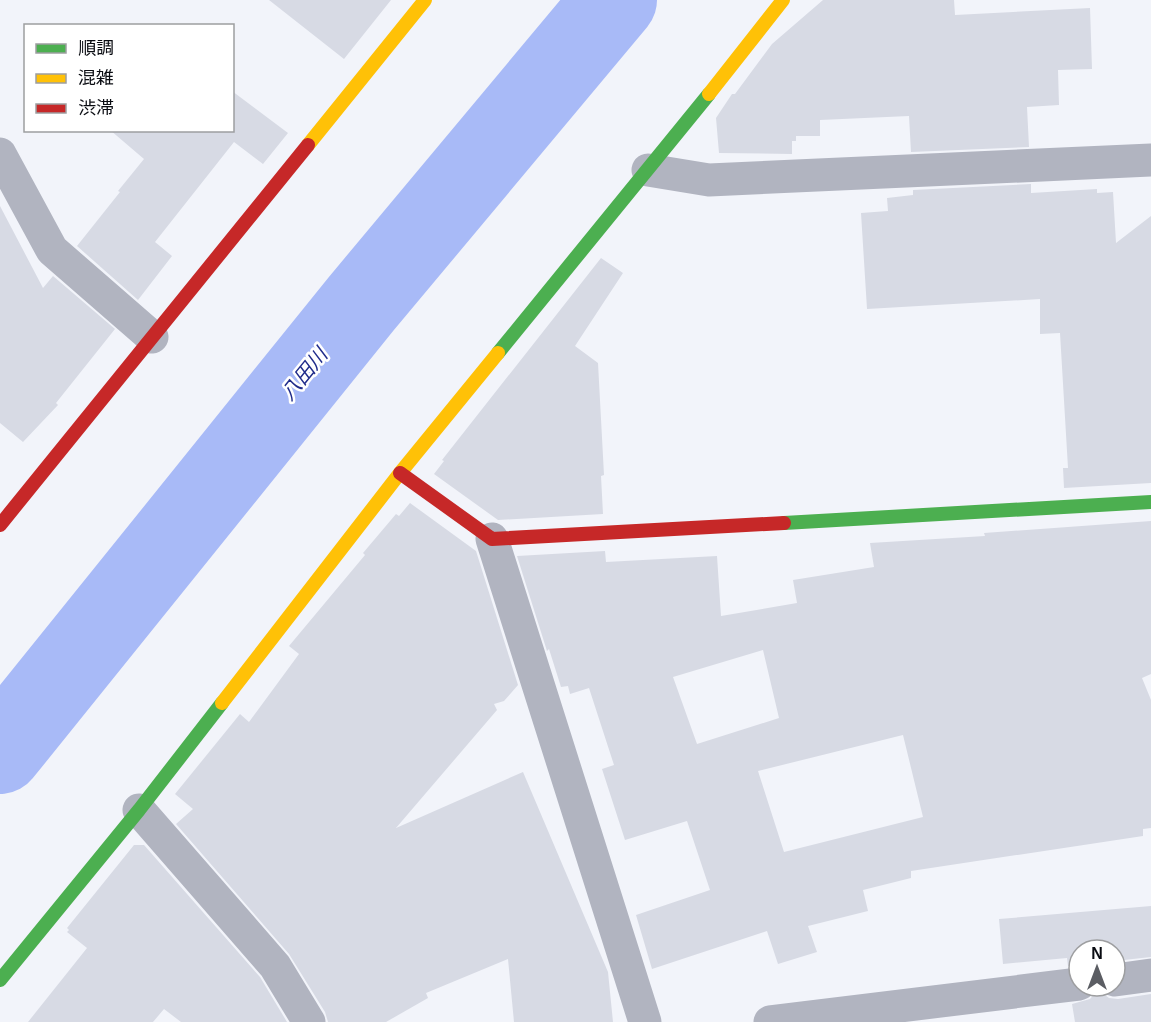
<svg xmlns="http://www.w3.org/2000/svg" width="1151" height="1022" font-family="Arial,'Noto Sans JP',sans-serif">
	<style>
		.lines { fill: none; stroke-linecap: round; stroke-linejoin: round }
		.river { stroke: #a8baf7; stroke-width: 84 }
		.building { fill: #d7dae4; fill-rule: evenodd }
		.street { stroke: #b1b4c0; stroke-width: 33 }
		.fast { stroke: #4caf50; stroke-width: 14 }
		.slow { stroke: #ffc107; stroke-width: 14 }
		.jam { stroke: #c62828; stroke-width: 14 }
		.labels { text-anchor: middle; stroke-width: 5; stroke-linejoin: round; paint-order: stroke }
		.water-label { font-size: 20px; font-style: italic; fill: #202c8b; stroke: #fff }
	</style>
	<rect width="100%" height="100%" fill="#f2f4fa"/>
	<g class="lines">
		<path class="river" d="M 0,752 L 361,304 L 615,0"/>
	</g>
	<path class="building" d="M 269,0 L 391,0 L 344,59 Z
		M 823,0 L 954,0 L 955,15 L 1090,8 L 1092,69 L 1058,70 L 1059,105 L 1027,107 L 1029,147 L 911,152 L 909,116 L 820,120 L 820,136 L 796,136 L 796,141 L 792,141 L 792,154 L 719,153 L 716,118 L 732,94 L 735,94 L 772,44 Z
		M 232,91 L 288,133 L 263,164 L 234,142 L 155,242 L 172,256 L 138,300 L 77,246 L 120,192 L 118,191 L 144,159 L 110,130 L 232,130 Z
		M 1031,184 L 1031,193 L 1097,189 L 1097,193 L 1113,192 L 1116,243 L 1151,216 L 1151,483 L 1064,488 L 1063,468 L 1068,468 L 1060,333 L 1040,334 L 1040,299 L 867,309 L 861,213 L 888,211 L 887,198 L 913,195 L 913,190 Z
		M 0,206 L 43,288 L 53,276 L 115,329 L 56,403 L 58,405 L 23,442 L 0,423 Z
		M 601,258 L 623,273 L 575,346 L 598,363 L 604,475 L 601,476 L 603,514 L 498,520 L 434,474 L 444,461 L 442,460 Z
		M 410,503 L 476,551 L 518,685 L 504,701 L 494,704 L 497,710 L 396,828 L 523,772 L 608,972 L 613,1022 L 514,1022 L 508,959 L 426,993 L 428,998 L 386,1022 L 328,1022 L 325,1012 L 289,954 L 176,824 L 193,809 L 175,794 L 240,714 L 249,722 L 299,654 L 289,646 L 365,555 L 363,553 L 396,514 L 399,516 Z
		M 1151,521 L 1151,674 L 1142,678 L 1151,700 L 1151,828 L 1143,829 L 1143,836 L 911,871 L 911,878 L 863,890 L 868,911 L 808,926 L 817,952 L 778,964 L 767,931 L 652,969 L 636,915 L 710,890 L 687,821 L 625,840 L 602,769 L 614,765 L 589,688 L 570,694 L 568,686 L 561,687 L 549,649 L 547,651 L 517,556 L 605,551 L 606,562 L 717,556 L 721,616 L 797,603 L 793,580 L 874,567 L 870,543 L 985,536 L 984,533 ZM 763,650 L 779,718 L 697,744 L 673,677 ZM 903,735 L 923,817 L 784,852 L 758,771 Z
		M 134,845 L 144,845 L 260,977 L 287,1022 L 181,1022 L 164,1009 L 153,1022 L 28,1022 L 87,948 L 67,932 L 69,930 L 67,928 Z
		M 1151,906 L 1151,957 L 1115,961 L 1115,950 L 1079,950 L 1079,966 L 1068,966 L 1067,958 L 1003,964 L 999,919 Z
		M 1097,986 L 1101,992 L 1109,998 L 1118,999 L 1151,994 L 1151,1022 L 1075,1022 L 1072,1004 L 1090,999 L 1096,992 Z"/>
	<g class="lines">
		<path class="street" d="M 0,154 L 52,250 L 152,337
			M 648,170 L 709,180 L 1151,160
			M 492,539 L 645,1022
			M 139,810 L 275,966 L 309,1022
			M 1115,980 L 1151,975
			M 770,1022 L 1079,984"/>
		<path class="fast" d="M 498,353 L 709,94
			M 784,523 L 1151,502
			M 0,980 L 139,810 L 222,703"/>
		<path class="slow" d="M 709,94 L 783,0
			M 308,145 L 425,0
			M 222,703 L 400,473 L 498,353"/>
		<path class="jam" d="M 400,473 L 492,539 L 784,523
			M 0,525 L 308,145"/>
	</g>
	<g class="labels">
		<g class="water-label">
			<text transform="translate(304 374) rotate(-51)" y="7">八田川</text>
		</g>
	</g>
	<rect x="24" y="24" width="210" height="108" fill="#ffffff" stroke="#9d9ea0" stroke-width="1.5"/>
	<rect x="36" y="44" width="30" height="9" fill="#4caf50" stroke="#9d9ea0" stroke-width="1.5"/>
	<text x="78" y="54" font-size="18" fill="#0a0c12">順調</text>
	<rect x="36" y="74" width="30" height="9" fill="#ffc107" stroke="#9d9ea0" stroke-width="1.5"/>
	<text x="78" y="84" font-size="18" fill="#0a0c12">混雑</text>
	<rect x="36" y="104" width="30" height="9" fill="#c62828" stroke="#9d9ea0" stroke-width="1.5"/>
	<text x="78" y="114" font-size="18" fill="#0a0c12">渋滞</text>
	<g transform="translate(1097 968)"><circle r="28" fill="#ffffff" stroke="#9d9ea0" stroke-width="1.5"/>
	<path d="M0-4.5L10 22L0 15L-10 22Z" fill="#5b5d63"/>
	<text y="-9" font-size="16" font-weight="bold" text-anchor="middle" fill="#0a0c12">N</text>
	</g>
</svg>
